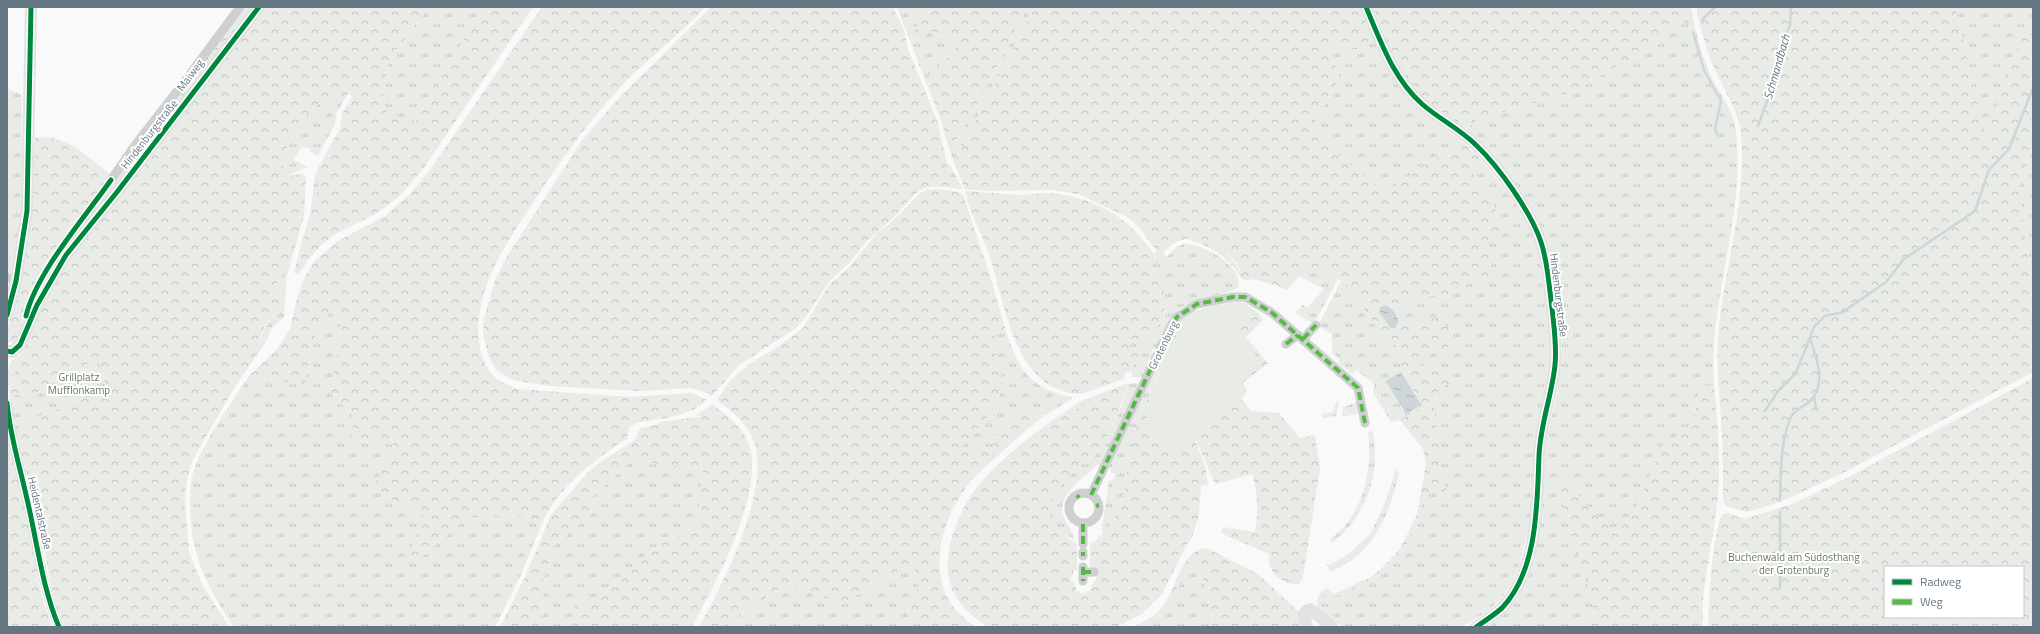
<svg xmlns="http://www.w3.org/2000/svg" width="2040" height="634" font-family="'Titillium Web',sans-serif">
	<style>
		.grass { fill: url(#grass-tufts) }
		.forest { fill: url(#forest-crowns); fill-rule: evenodd }
		.garden { fill: #e8ebe6 }
		.water { fill: url(#water-ripples) }
		.lines { fill: none; stroke-linecap: round; stroke-linejoin: round }
		.stream { stroke: #ced6d9; stroke-width: 2.5 }
		.street { stroke: #cecfd0; stroke-width: 9 }
		.secondary { stroke: #e1e2e2; stroke-width: 12 }
		.quiet { stroke: #58b947; stroke-width: 4; stroke-dasharray: 8 4; stroke-linecap: butt }
		.cycleway-casing { stroke: #fff; stroke-width: 8 }
		.cycleway { stroke: #00873e; stroke-width: 5 }
		.labels { text-anchor: middle; stroke-width: 4; stroke-linejoin: round; paint-order: stroke }
		.street-label { font-size: 11px; fill: #657683; stroke: #fff }
		.park-label { font-size: 11px; fill: #687a64; stroke: #fff }
		.water-label { font-size: 12px; font-style: italic; fill: #60757c; stroke: #fff }
	</style>
	<defs>
		<pattern id="grass-tufts" width="24" height="20" patternUnits="userSpaceOnUse"><rect width="24" height="20" fill="#e8ebe6"/><path d="M3 7l-1-3M5 7V3M7 7l1-3M15 17l-1-3M17 17v-4M19 17l1-3" fill="none" stroke="#c0c3c0"/></pattern>
		<pattern id="forest-crowns" width="20" height="18" patternUnits="userSpaceOnUse"><rect width="20" height="18" fill="#e8ebe6"/><path d="M2 6a3 3 0 1 1 6 0M12 15a3 3 0 1 1 6 0" fill="none" stroke="#c0c3c0"/></pattern>
		<pattern id="water-ripples" width="26" height="14" patternUnits="userSpaceOnUse"><rect width="26" height="14" fill="#ced6d9"/><path d="M2 4q2-2 4 0t4 0M15 11q2-2 4 0t4 0" fill="none" stroke="#abb2b5"/></pattern>
	</defs>
	<rect width="100%" height="100%" fill="#f9f9f9"/>
	<path class="grass" d="M 429,7 L 483,7 L 416,121 L 387,115 L 383,96 L 389,59 Z
		M 897,7 L 930,7 L 915,29 L 931,31 L 960,44 L 925,80 Z
		M 1027,7 L 1035,7 L 954,163 L 950,151 L 984,92 Z
		M 1955,7 L 2033,7 L 2033,35 L 2021,36 L 1986,139 Z
		M 1676,17 L 1695,28 C 1700,45 1704,63 1713,80 C 1722,97 1734,112 1736,132 C 1746,216 1708,300 1714,385 L 1700,388 L 1692,430 L 1662,446 L 1636,509 L 1616,534 L 1586,505 L 1563,475 L 1580,564 L 1593,600 L 1592,621 L 1577,627 L 1489,627 L 1513,604 L 1522,588 L 1538,541 L 1542,510 L 1545,445 L 1557,394 L 1562,357 L 1561,326 L 1552,260 L 1547,241 L 1541,227 L 1467,129 L 1476,120 L 1569,93 L 1657,44 Z
		M 1373,38 C 1395,91 1415,107 1461,141 L 1395,186 L 1380,190 L 1333,150 L 1312,126 L 1339,79 L 1331,47 L 1355,50 Z
		M 7,88 L 22,95 L 22,207 L 11,272 L 9,274 L 7,273 Z
		M 322,100 L 330,102 L 343,102 L 336,114 L 335,124 L 318,156 L 311,152 L 310,148 L 301,147 L 294,160 L 308,167 L 289,175 L 283,171 C 282,143 303,118 322,100 Z
		M 2033,146 L 2033,293 L 2019,187 Z
		M 1479,157 L 1503,187 L 1534,232 L 1540,245 L 1549,331 L 1550,361 L 1532,512 L 1519,566 L 1512,583 L 1501,599 L 1487,612 L 1461,627 L 1343,627 L 1327,616 L 1317,606 L 1323,597 C 1341,597 1346,593 1361,585 C 1406,562 1413,537 1425,492 L 1447,492 L 1439,462 L 1439,440 L 1434,412 L 1438,390 L 1449,383 L 1437,372 L 1413,360 L 1447,347 L 1407,322 L 1401,308 L 1417,294 L 1442,297 L 1463,286 L 1484,247 L 1495,206 L 1473,176 Z
		M 948,162 L 962,187 L 961,189 L 945,187 L 951,182 Z
		M 321,163 L 318,189 L 310,216 L 315,175 Z
		M 1186,239 C 1192,239 1199,237 1205,239 C 1223,244 1238,264 1243,280 C 1228,257 1212,246 1186,239 Z
		M 1184,244 C 1203,244 1240,263 1239,286 C 1234,295 1192,297 1178,310 C 1168,320 1163,337 1157,348 L 1151,350 L 1153,356 L 1143,377 L 1132,377 L 1131,371 L 1139,353 L 1129,349 L 1132,338 L 1134,337 L 1146,342 L 1153,330 L 1160,324 L 1166,311 L 1157,274 L 1151,268 L 1156,260 L 1154,253 L 1156,252 L 1163,253 L 1167,257 L 1176,247 Z
		M 291,261 L 287,276 L 284,317 L 271,329 L 267,340 L 254,359 C 262,331 264,327 283,305 L 284,296 L 276,286 L 282,274 Z
		M 1321,266 L 1338,279 L 1314,324 L 1295,313 L 1303,305 L 1308,307 L 1324,289 L 1299,276 L 1287,290 L 1278,286 L 1291,276 Z
		M 1341,281 L 1347,285 L 1383,337 L 1404,351 L 1400,368 L 1423,406 L 1400,420 L 1391,422 L 1373,393 L 1374,384 L 1356,370 L 1353,374 L 1337,363 L 1340,359 L 1332,353 L 1332,334 L 1318,326 Z
		M 331,308 L 341,324 L 331,393 L 355,418 L 360,441 L 396,445 L 382,494 L 424,516 L 423,556 L 466,518 L 516,515 L 543,521 L 520,577 L 495,627 L 234,627 C 207,587 191,556 190,507 C 190,494 190,479 195,467 C 208,435 230,405 249,376 L 304,385 L 311,344 Z
		M 1194,311 L 1182,323 L 1177,331 L 1138,420 L 1126,462 L 1127,481 L 1120,508 L 1105,533 L 1092,543 L 1103,533 L 1102,526 L 1109,481 L 1114,479 L 1114,475 L 1116,475 L 1111,472 L 1109,467 L 1174,328 L 1179,320 Z
		M 1005,328 C 1017,367 1029,389 1072,397 L 1072,399 L 1044,416 L 1027,412 L 1004,426 L 991,449 L 967,453 L 960,448 L 990,414 L 999,361 L 991,340 Z
		M 19,355 L 16,360 L 14,380 L 9,390 C 8,375 5,363 19,355 Z
		M 100,361 L 107,390 L 15,425 L 10,396 L 38,392 L 59,378 L 66,371 Z
		M 1136,383 L 1139,386 L 1101,465 L 1097,465 C 1085,477 1057,494 1063,515 C 1066,524 1073,530 1074,540 C 1065,535 1053,529 1050,518 C 1046,499 1067,477 1080,466 C 1085,461 1093,459 1097,453 C 1107,442 1126,398 1128,384 Z
		M 1097,395 L 1067,416 L 1060,415 L 1083,400 Z
		M 1337,400 L 1339,403 L 1336,416 L 1323,418 L 1322,414 L 1333,412 Z
		M 1358,402 L 1360,413 L 1342,417 L 1343,407 Z
		M 713,404 L 717,408 L 704,416 L 695,416 Z
		M 1373,431 C 1374,441 1375,450 1375,460 C 1374,492 1357,524 1332,543 L 1330,539 C 1363,517 1373,469 1368,432 Z
		M 631,461 L 703,469 L 697,525 L 665,541 L 599,598 L 575,601 L 572,627 L 543,627 L 542,584 L 554,546 L 595,510 L 591,498 Z
		M 1396,469 L 1399,474 C 1388,517 1374,554 1330,572 L 1327,564 L 1330,565 L 1350,553 L 1371,533 L 1387,498 Z
		M 1198,556 L 1212,617 L 1210,627 L 1141,627 L 1168,607 L 1186,571 Z
		M 904,567 L 915,568 L 919,585 L 906,615 L 935,627 L 721,627 L 788,583 L 841,604 Z"/>
	<path class="forest" d="M 242,7 L 252,7 L 114,190 L 20,338 L 13,343 L 8,342 C 4,332 16,300 19,288 C 32,239 33,188 35,138 L 50,137 L 74,146 L 115,178 Z
		M 265,7 L 429,7 L 389,59 L 383,95 L 387,115 L 416,121 L 483,7 L 533,7 L 423,169 L 399,197 L 377,213 L 334,235 L 321,245 L 308,260 L 299,274 L 294,273 L 302,241 L 318,189 L 321,163 L 340,128 L 342,114 L 352,97 L 349,92 L 343,102 L 330,102 L 322,100 C 303,118 282,143 283,171 L 291,176 L 301,173 L 306,177 L 304,216 L 291,261 L 282,274 L 276,286 L 284,296 L 283,305 L 266,324 L 261,334 L 254,359 L 234,388 L 203,442 L 192,461 L 186,485 L 185,503 L 189,552 L 202,584 L 229,627 L 65,627 C 47,590 47,550 38,511 C 31,482 18,455 15,425 L 107,390 L 99,361 L 66,371 L 59,378 L 38,392 L 10,396 L 9,390 L 14,380 L 16,360 L 25,348 L 41,308 L 69,258 Z
		M 542,7 L 705,7 C 678,37 644,61 617,91 C 581,130 552,173 523,218 C 509,240 494,262 486,287 C 477,313 473,347 490,372 C 496,381 508,385 518,389 L 631,397 L 692,393 L 707,400 C 688,418 660,418 636,423 L 629,428 L 627,439 C 597,457 558,488 543,521 L 516,515 L 466,518 L 423,556 L 408,557 L 424,516 L 382,494 L 373,487 L 396,445 L 360,441 L 351,436 L 355,418 L 331,393 L 341,325 L 332,309 L 311,344 L 305,385 L 249,376 L 278,348 L 290,329 L 298,294 L 306,275 L 315,261 L 336,242 L 385,216 L 411,193 L 429,171 Z
		M 711,7 L 893,7 L 904,30 L 908,49 L 938,123 L 951,182 L 946,187 L 928,187 L 918,191 L 892,219 L 868,240 L 850,262 L 828,283 L 806,317 L 795,329 L 739,365 L 712,396 L 702,391 L 691,388 L 639,391 L 549,386 L 513,380 L 497,371 L 489,358 L 484,337 L 483,322 L 494,283 L 506,258 L 581,142 L 617,100 Z
		M 930,7 L 1027,7 L 984,92 L 950,151 L 939,115 L 925,80 L 960,44 L 931,31 L 914,36 L 915,29 Z
		M 1035,7 L 1360,7 L 1373,38 L 1355,50 L 1331,47 L 1339,79 L 1313,126 L 1333,150 L 1381,190 L 1395,186 L 1461,141 L 1479,157 L 1473,176 L 1495,206 L 1500,236 L 1484,247 L 1496,273 L 1463,286 L 1442,297 L 1417,294 L 1401,308 L 1407,322 L 1442,317 L 1452,334 L 1447,347 L 1414,360 L 1437,372 L 1450,383 L 1438,390 L 1434,412 L 1439,440 L 1439,462 L 1447,492 L 1425,492 C 1413,537 1406,563 1361,585 C 1346,593 1341,597 1323,597 L 1317,606 L 1318,596 L 1326,588 L 1334,594 L 1371,577 L 1385,565 L 1400,549 L 1417,515 L 1426,464 L 1423,449 L 1400,420 L 1423,406 L 1400,368 L 1400,363 L 1404,351 L 1383,337 L 1347,285 L 1321,266 L 1291,276 L 1278,286 L 1253,279 L 1245,281 C 1241,278 1241,272 1239,267 C 1226,246 1199,230 1175,243 C 1170,245 1167,249 1163,253 L 1158,253 L 1140,228 L 1127,217 L 1078,194 L 1053,190 L 986,191 L 965,189 L 954,163 Z
		M 1373,7 L 1691,7 L 1695,28 L 1676,17 L 1657,44 L 1569,93 L 1476,120 L 1467,129 C 1450,117 1430,105 1415,90 C 1395,68 1385,34 1373,7 Z
		M 1696,7 L 1955,7 L 1986,138 L 2021,36 L 2033,35 L 2033,146 L 2019,187 L 2033,293 L 2033,372 L 1839,475 L 1780,502 L 1747,512 L 1726,506 L 1723,501 C 1723,479 1723,457 1722,435 C 1720,398 1715,363 1719,326 C 1726,263 1747,198 1741,134 C 1739,112 1727,96 1718,76 C 1707,55 1701,30 1696,7 Z
		M 928,189 L 949,190 L 963,194 L 990,276 L 1005,328 L 991,340 C 996,354 1003,371 1002,386 C 1000,408 973,432 961,448 L 967,453 L 991,449 L 1004,426 L 1027,412 L 1044,416 C 1029,427 1016,439 1002,452 C 992,461 980,471 971,481 C 946,511 930,558 946,595 C 952,609 964,618 975,627 L 935,627 L 906,616 L 919,585 L 915,568 L 904,567 L 841,604 L 788,583 L 721,627 L 699,627 C 723,584 773,487 753,439 C 745,421 732,411 717,400 L 730,381 L 749,364 L 776,348 L 803,328 L 828,286 L 851,265 L 877,233 L 893,221 L 919,194 Z
		M 965,191 C 984,192 1002,194 1020,195 C 1029,195 1038,193 1047,193 C 1081,195 1114,208 1137,233 C 1144,242 1152,249 1156,260 L 1151,268 C 1153,271 1155,271 1157,274 C 1165,284 1168,312 1161,322 C 1156,330 1150,334 1146,342 L 1134,338 L 1132,339 L 1129,349 L 1139,353 L 1131,371 L 1125,373 L 1124,379 L 1081,394 C 1013,392 1006,304 989,254 C 982,234 969,213 965,191 Z
		M 1244,303 L 1257,312 L 1263,320 L 1246,337 L 1268,363 L 1243,383 L 1247,391 L 1241,399 L 1251,411 L 1279,413 L 1300,438 L 1315,435 L 1320,468 L 1303,577 L 1299,584 C 1283,586 1265,571 1269,554 L 1221,533 L 1223,527 L 1255,532 C 1259,511 1258,495 1252,474 L 1215,484 L 1163,362 C 1169,350 1173,333 1182,323 C 1199,305 1221,304 1244,303 Z
		M 2033,378 L 2033,627 L 1709,627 C 1707,611 1714,526 1722,515 L 1726,513 L 1745,519 L 1792,504 L 1843,480 ZM 1885,567 L 2023,567 L 2023,617 L 1885,617 Z
		M 1125,384 L 1128,384 L 1127,388 C 1118,410 1111,434 1098,452 C 1093,458 1086,461 1081,465 C 1069,475 1044,502 1051,519 C 1055,529 1069,539 1077,544 L 1077,570 L 1073,570 L 1073,575 L 1071,575 L 1071,581 L 1073,581 L 1077,590 L 1076,592 L 1079,591 L 1082,594 L 1084,592 L 1085,594 L 1088,591 L 1091,592 L 1090,590 L 1094,581 L 1096,580 L 1096,574 L 1090,569 L 1090,543 L 1093,543 L 1105,533 L 1120,508 L 1127,481 L 1126,463 L 1138,420 L 1151,391 L 1187,418 L 1206,469 L 1208,485 L 1201,486 L 1199,514 L 1192,538 L 1186,546 L 1162,594 L 1143,613 L 1117,627 L 987,627 C 975,618 962,608 955,595 C 938,565 954,523 970,497 C 988,468 1032,435 1060,415 L 1067,416 L 1097,395 Z
		M 1714,385 C 1718,427 1722,470 1716,512 C 1712,550 1700,589 1703,627 L 1577,627 L 1592,621 L 1593,600 L 1580,564 L 1559,492 L 1563,475 L 1586,505 L 1616,534 L 1636,509 L 1662,446 L 1692,430 L 1700,387 Z
		M 717,408 C 730,418 743,428 749,444 C 765,493 715,584 692,627 L 572,627 L 575,601 L 599,598 L 665,541 L 697,525 L 703,469 L 631,461 L 591,498 L 595,510 L 554,546 L 542,584 L 543,627 L 500,627 L 525,577 L 551,515 L 588,472 L 603,460 L 635,440 L 640,428 L 655,425 L 661,422 L 704,416 Z
		M 7,440 L 11,442 L 14,466 L 25,497 L 41,594 L 52,627 L 7,627 Z
		M 1203,548 L 1209,549 L 1258,574 L 1299,612 L 1304,627 L 1210,627 L 1212,617 L 1198,556 L 1186,571 L 1168,607 L 1141,627 L 1134,627 C 1145,621 1157,615 1164,605 C 1177,587 1179,556 1203,548 Z"/>
	<path class="garden" d="M 1237,301 L 1243,303 L 1257,312 L 1237,334 L 1255,354 L 1248,377 L 1242,383 L 1246,391 L 1176,460 L 1146,424 L 1151,391 L 1182,323 L 1194,311 Z"/>
	<path class="water" d="M 1385,305 C 1394,309 1402,319 1395,328 L 1391,328 L 1380,314 L 1379,309 Z
		M 1401,372 L 1421,405 L 1406,414 L 1386,381 Z"/>
	<g class="lines">
		<path class="stream" d="M 1702,20 L 1715,7
			M 1693,32 L 1704,70 L 1721,101 L 1715,129 L 1717,134
			M 1758,126 L 1773,85 L 1782,40 L 1790,26 L 1791,7
			M 1814,396 L 1816,409
			M 1765,411 L 1778,391 L 1796,373 L 1814,327 L 1825,316 L 1843,312 L 1886,282 L 1904,259 L 1975,211 L 1989,170 L 2009,149 L 2033,88
			M 1780,500 C 1781,474 1780,441 1791,417 C 1793,411 1804,406 1809,402 C 1828,385 1816,357 1810,338
			M 1780,588 L 1780,512"/>
		<path class="street" d="M 111,180 L 136,144 L 185,81 L 240,7
			M 7,277 L 16,281
			M 1303,339 L 1316,325
			M 1286,344 L 1298,335
			M 7,403 C 10,436 20,467 27,499 C 37,541 42,587 59,627
			M1069 508a15 15 0 1 1 30 0a15 15 0 1 1-30 0Z
			M 1091,495 L 1171,326 L 1177,317 L 1197,304 L 1233,297 L 1245,297 L 1271,312 L 1358,388 L 1365,423
			M 1083,524 L 1083,544
			M 1083,556 L 1083,552
			M 1083,567 L 1083,581
			M 1083,572 L 1094,572"/>
		<path class="secondary" d="M 1366,7 C 1381,42 1393,78 1422,104 C 1439,119 1460,129 1476,145 C 1499,167 1531,212 1541,242 C 1548,263 1549,286 1552,308 C 1554,327 1557,346 1555,365 C 1552,395 1540,425 1539,456 C 1537,504 1538,570 1502,608 C 1494,615 1485,621 1476,627
			M 7,315 L 16,281 L 27,211 L 31,7
			M 7,351 L 12,352 L 20,345 L 37,305 L 66,255 L 117,192 L 259,7
			M 1307,627 L 1304,614 L 1306,611 L 1310,609 L 1332,627"/>
		<path class="quiet" d="M 1303,339 L 1316,325
			M 1286,344 L 1298,335
			M 1077,495 L 1079,498
			M 1091,495 L 1171,326 L 1177,317 L 1197,304 L 1233,297 L 1245,297 L 1271,312 L 1358,388 L 1365,423
			M 1096,506 L 1099,505
			M 1083,524 L 1083,544
			M 1083,556 L 1083,552
			M 1083,567 L 1083,581
			M 1083,572 L 1094,572"/>
		<g class="cycleway-casing">
			<path id="cycleway" d="M 1366,7 C 1381,42 1393,78 1422,104 C 1439,119 1460,129 1476,145 C 1499,167 1531,212 1541,242 C 1548,263 1549,286 1552,308 C 1554,327 1557,346 1555,365 C 1552,395 1540,425 1539,456 C 1537,504 1538,570 1502,608 C 1494,615 1485,621 1476,627
				M 7,315 L 16,281 L 27,211 L 31,7
				M 26,316 C 36,273 85,217 111,180
				M 7,351 L 12,352 L 20,345 L 37,305 L 66,255 L 117,192 L 259,7
				M 7,403 C 10,436 20,467 27,499 C 37,541 42,587 59,627"/>
		</g>
		<use href="#cycleway" class="cycleway"/>
	</g>
	<g class="labels">
		<g class="street-label">
			<text transform="translate(190 75) rotate(-53)" y="4">Maiweg</text>
			<text transform="translate(149 134) rotate(-52)" y="4">Hindenburgstraße</text>
			<text transform="translate(1559 295) rotate(83)" y="4">Hindenburgstraße</text>
			<text transform="translate(1163 345) rotate(-64)" y="4">Grotenburg</text>
			<text transform="translate(40 513) rotate(77)" y="4">Heidentalstraße</text>
		</g>
		<g class="park-label">
			<text x="79" y="381">Grillplatz<tspan x="79" dy="13">Mufflonkamp</tspan></text>
			<text x="1794" y="561">Buchenwald am Südosthang<tspan x="1794" dy="13">der Grotenburg</tspan></text>
		</g>
		<g class="water-label">
			<text transform="translate(1777 67) rotate(-74)" y="4">Schmandbach</text>
		</g>
	</g>
	<rect width="2040" height="634" fill="none" stroke="#657683" stroke-width="16"/>
	<rect x="1884" y="566" width="140" height="52" fill="#ffffff" stroke="#c1c8cd"/>
	<rect x="1892" y="579" width="20" height="6" fill="#00873e" stroke="#c1c8cd"/>
	<text x="1920" y="586" font-size="12" fill="#657683">Radweg</text>
	<rect x="1892" y="599" width="20" height="6" fill="#58b947" stroke="#c1c8cd"/>
	<text x="1920" y="606" font-size="12" fill="#657683">Weg</text>
</svg>
